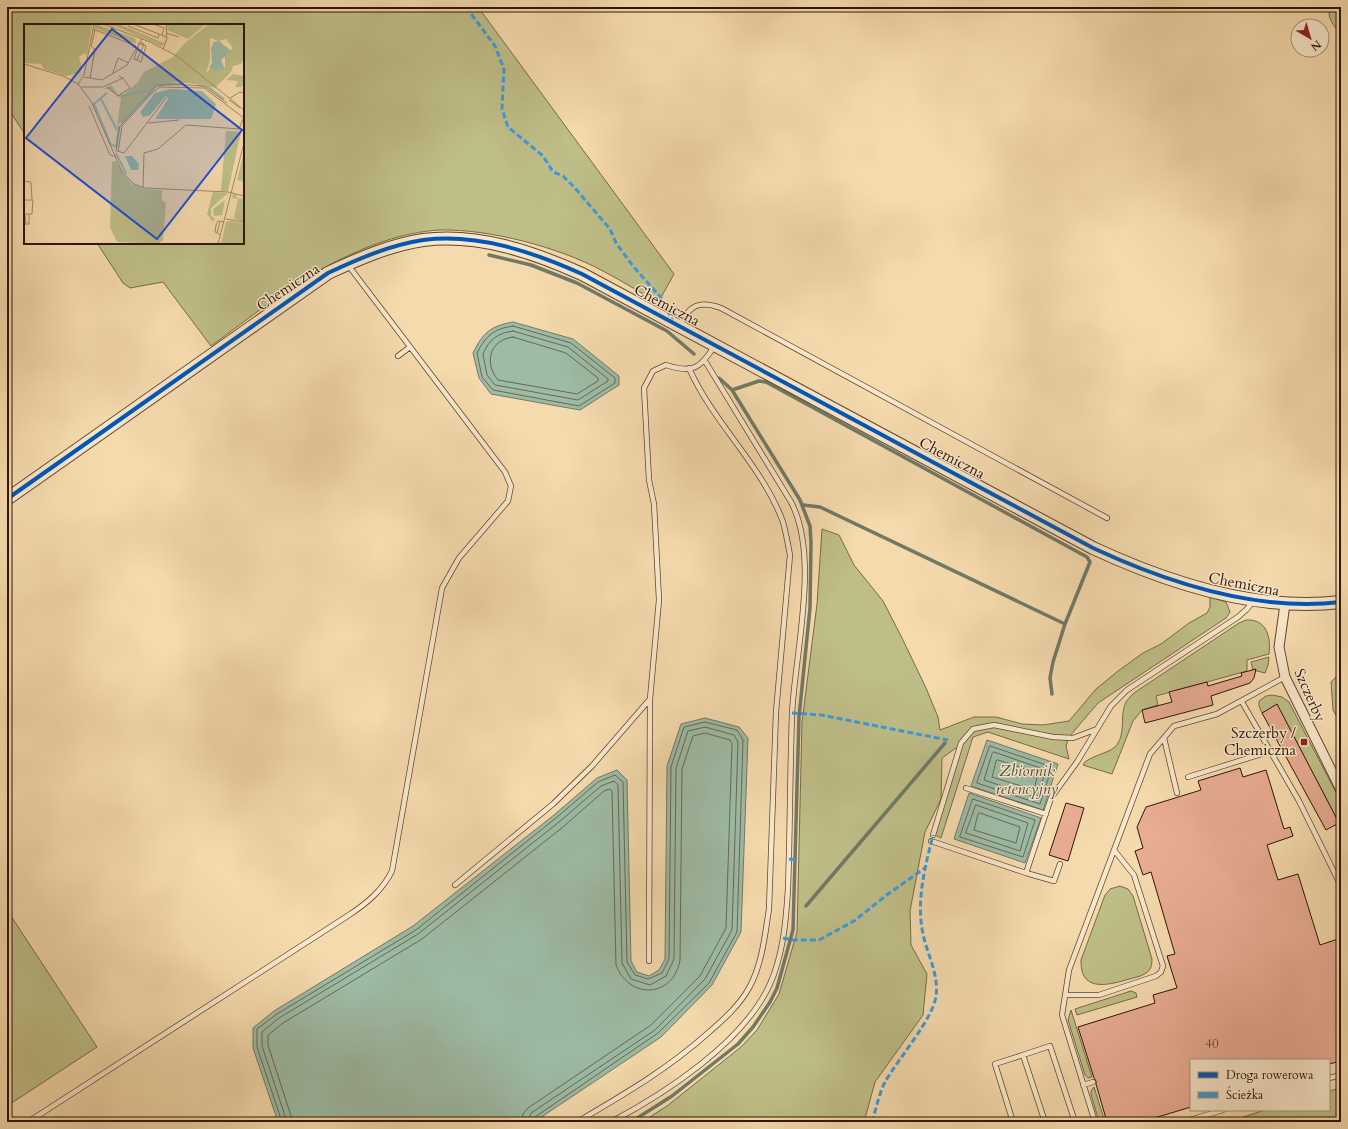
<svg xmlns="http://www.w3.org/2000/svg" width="1348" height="1129" font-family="Cardo,serif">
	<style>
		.green { fill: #bfbe88; stroke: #776a46 }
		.water { fill: #9dbba5; stroke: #717965 }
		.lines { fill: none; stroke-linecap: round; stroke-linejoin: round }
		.shore { stroke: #666854; stroke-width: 1 }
		.stream { stroke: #717965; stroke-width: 3.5 }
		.building { fill: #e8ac92; stroke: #2f1504 }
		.service-casing { stroke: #60462e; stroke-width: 6 }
		.minor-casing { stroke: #60462e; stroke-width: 11 }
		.tertiary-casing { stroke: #60462e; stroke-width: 14 }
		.service { stroke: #f8e7ca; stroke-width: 4.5 }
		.minor { stroke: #f8e7ca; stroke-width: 9 }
		.tertiary { stroke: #f8e7ca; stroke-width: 12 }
		.quiet { stroke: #3d9add; stroke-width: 3; stroke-dasharray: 6 3; stroke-linecap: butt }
		.cycleway-casing { stroke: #f8e7ca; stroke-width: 6 }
		.cycleway { stroke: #0057b8; stroke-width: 4 }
		.poi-dot { fill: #8f2418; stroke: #f8e7ca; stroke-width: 1.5 }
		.labels { text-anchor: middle; stroke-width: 3; stroke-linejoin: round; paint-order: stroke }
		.number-label { font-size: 13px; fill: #5d3b28 }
		.street-label { font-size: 15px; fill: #2f1504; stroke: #f8e7ca }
		.poi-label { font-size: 15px; fill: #2f1504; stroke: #f8e7ca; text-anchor: end }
		.water-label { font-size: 16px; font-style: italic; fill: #564f3c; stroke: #f8e7ca }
		.inset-river { fill: none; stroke: #9dbba5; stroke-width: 2 }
		.inset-road { fill: none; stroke: #a68b69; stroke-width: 1 }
		.view { fill: #1d4ed8; fill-opacity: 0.15; stroke: #1d4ed8; stroke-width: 2 }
		.inset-edge { fill: none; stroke: #2f1504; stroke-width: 2 }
	</style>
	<rect width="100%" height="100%" fill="#f5daad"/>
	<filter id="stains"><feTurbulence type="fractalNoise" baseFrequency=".005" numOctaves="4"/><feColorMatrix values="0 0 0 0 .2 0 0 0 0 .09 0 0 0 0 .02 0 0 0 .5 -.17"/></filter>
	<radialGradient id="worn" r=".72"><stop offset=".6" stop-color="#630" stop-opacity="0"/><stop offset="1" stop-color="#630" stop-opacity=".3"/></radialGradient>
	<path class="green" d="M 7,7 L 478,7 L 674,274 L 658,303 C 640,292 622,281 603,271 C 558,247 490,229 440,230 C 402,232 364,247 331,264 C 288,286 250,318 211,346 L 163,282 L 130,288 L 123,283 L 97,243 L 243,243 L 243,25 L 25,25 L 25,134 L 7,107 Z
		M 1330,7 L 1341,7 L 1341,34 C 1334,26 1326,17 1330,7 Z
		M 822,529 L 839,535 L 854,565 L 883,601 L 902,638 L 926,688 L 938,717 L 940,730 L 974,717 L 996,717 L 1022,724 L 1043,725 L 1069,721 L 1096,689 L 1118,671 L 1143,653 L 1161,644 L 1189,623 L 1207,613 L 1210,607 L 1210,597 L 1226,602 L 1230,612 L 1226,618 L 1098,703 L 1069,737 L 1066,746 L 1069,759 L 988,732 L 973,737 L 941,838 L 935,835 L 960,750 L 956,748 L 942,758 L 941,799 L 925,832 L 910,911 L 911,945 L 927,974 L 923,1015 L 875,1082 L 864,1122 L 642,1122 L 667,1106 L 741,1047 L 757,1030 L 779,994 L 797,932 L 802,722 L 817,604 Z
		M 1246,620 C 1267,619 1271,637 1269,654 L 1247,660 L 1247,671 L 1156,696 L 1158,705 L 1142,710 L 1133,721 L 1112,774 L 1083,765 C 1086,757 1107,754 1115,747 C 1127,734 1119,716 1126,702 C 1128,699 1132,695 1134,693 L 1239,623 Z
		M 1269,657 L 1268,665 L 1265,673 L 1253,670 L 1251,662 Z
		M 1341,672 L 1341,724 L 1333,710 L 1331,682 Z
		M 1272,695 L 1282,697 L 1289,702 L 1341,802 L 1341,827 L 1277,705 L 1262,713 L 1259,706 L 1259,701 L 1266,696 Z
		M 1120,886 L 1128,889 L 1133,896 L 1152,959 C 1152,965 1151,970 1146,973 C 1141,977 1132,978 1126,980 C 1105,986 1080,991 1081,960 L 1105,895 L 1110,889 Z
		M 7,910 L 97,1047 L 7,1106 Z
		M 1131,991 L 1136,993 L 1137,997 L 1077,1015 L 1075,1009 Z
		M 1071,1010 L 1092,1077 L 1088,1078 L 1085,1075 L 1068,1020 Z
		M 1094,1087 L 1105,1122 L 1099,1122 L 1091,1094 L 1091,1091 Z
		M 1341,1088 L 1341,1122 L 1228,1122 L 1265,1110 L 1329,1110 L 1329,1091 Z"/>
	<path class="water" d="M 513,322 L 573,339 L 619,376 L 619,385 L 580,410 L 491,394 L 479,378 L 473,353 C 483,333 490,326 513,322 Z
		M 705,718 L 739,727 L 748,738 L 741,932 L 712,985 L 661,1037 L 534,1122 L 278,1122 L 253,1048 L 253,1028 L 274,1011 L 413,926 L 554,815 L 597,778 L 617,770 L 627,780 L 631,961 L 637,972 L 649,976 L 659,970 L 665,959 L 667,766 L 681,724 Z
		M 987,740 L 1058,764 L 1043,810 L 971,786 Z
		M 969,793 L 1041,818 L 1025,863 L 954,839 Z"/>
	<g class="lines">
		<path class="shore" d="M 513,326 L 571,343 L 615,378 L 615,383 L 579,406 L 493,390 L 482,377 L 477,353 C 486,336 493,329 513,326 Z
			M 513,331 L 568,347 L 608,379 L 608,381 L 578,400 L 495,385 L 487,375 L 483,354 C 489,340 497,333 513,331 Z
			M 513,337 L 566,353 L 598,378 L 598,381 L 577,394 L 498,380 C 484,363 489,340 513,337 Z
			M 990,746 L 1052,767 L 1040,804 L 977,783 Z
			M 994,752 L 1046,770 L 1037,798 L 984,780 L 992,754 Z
			M 998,760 L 1038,773 L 1034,790 L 992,777 L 996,761 Z
			M 973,799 L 1035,820 L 1023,857 L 960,837 Z
			M 976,805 L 1028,823 L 1020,851 L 966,833 Z
			M 980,813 L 1020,827 L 1016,843 L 974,830 L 978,814 Z
			M 282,1122 L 257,1047 L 257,1029 L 277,1014 L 416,930 L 556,818 L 598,782 L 615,775 L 623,782 L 627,962 L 635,975 L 648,979 L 662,973 L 669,959 L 671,767 L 684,727 L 705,722 L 737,730 L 743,740 L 737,932 L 709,983 L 658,1033 L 535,1117 L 533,1122
			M 287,1122 L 262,1046 L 262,1032 L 279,1018 L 418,934 L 559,822 L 601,786 L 614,781 L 618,785 L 622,963 L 631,979 L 650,985 L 666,976 L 674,959 L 676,768 L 688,731 L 705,727 L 734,735 L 738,742 L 732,930 L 705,979 L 655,1030 L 531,1113 L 528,1122
			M 293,1122 L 268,1045 L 268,1035 L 283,1023 L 422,939 L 563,827 L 604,791 L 610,789 L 612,791 L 616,965 C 630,1001 674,997 680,960 L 682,769 L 693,736 L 705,733 L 730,740 L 732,744 L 726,928 L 700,976 L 651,1025 L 528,1108 L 523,1114 L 522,1122"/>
		<path class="stream" d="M 489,255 L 531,265 L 577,283 L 667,331 L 694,354
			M 732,390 L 759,381 L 766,382 L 1087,557 L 1090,562 L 1065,624 L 1053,662 L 1050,678 L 1052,694
			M 803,505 L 820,507 L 1065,624
			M 806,906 L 945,743
			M 631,1122 L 672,1096 L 738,1044 L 753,1027 L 770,1002 L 777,988 L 793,930 L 799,717 L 810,608 L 811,543 L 810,526 L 800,500 L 732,390 L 719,378"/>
	</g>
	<path class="building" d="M 1256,669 L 1254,678 L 1250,683 L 1211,696 L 1213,705 L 1145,723 L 1142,710 L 1172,702 L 1169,692 L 1207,682 L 1208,686 L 1242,676 L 1241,673 Z
		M 1277,704 L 1339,823 L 1326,830 L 1262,713 Z
		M 1240,768 L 1243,777 L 1266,770 L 1284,829 L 1290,827 L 1293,836 L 1267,845 L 1278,880 L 1298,874 L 1320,945 L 1341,938 L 1341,1061 L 1329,1064 L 1329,1060 L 1191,1060 L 1191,1107 L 1141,1122 L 1107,1122 L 1096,1084 L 1096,1081 L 1094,1078 L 1078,1027 L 1155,1003 L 1153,995 L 1177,988 L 1167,956 L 1175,954 L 1151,872 L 1143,875 L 1135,851 L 1143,848 L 1137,827 L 1146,807 L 1201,790 L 1198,781 Z
		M 1066,803 L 1084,808 L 1068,861 L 1049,855 Z"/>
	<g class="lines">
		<g class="service-casing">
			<path id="service" d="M 679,325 C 690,305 699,300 721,308 L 1107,518
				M 398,356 L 410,347
				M 1242,702 L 1299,801 L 1341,886
				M 1164,738 L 1177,793
				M 1188,777 L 1271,751
				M 966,788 L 1046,814
				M 933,835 L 961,743 L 973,729 L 994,725 L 1053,737 L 1073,738 L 1097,729
				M 931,841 L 1026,873
				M 1060,864 L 1054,881 L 1026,873 L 1051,798 L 1077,762 L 1111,706 L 1127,690 L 1238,617 L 1247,609 L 1254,600
				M 455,885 L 553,804 L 592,766 L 650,699
				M 649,961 L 650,699 L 659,600 L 654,504 L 649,480 L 644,388 L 653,371 L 666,365 C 693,374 701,368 715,345
				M 1065,995 L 1099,995 L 1156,976 L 1161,972 L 1163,966 L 1134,875 L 1114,850
				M 1329,1078 L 1341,1075
				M 1083,1085 L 1093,1082
				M 28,1122 L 349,915 C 367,903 382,891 392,871 L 442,588 L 459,558 L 508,501 L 511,486 L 505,472 L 348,265
				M 577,1122 C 623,1095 668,1069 708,1033 C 723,1020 739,1006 749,988 C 762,965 765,935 769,909 L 776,712 L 790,555 C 788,544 786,533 783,522 C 762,465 713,423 689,368
				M 611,1122 C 666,1093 744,1042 770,984 C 783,955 786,921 788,889 C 790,831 790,772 792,714 C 795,652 820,557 791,502 L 705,361
				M 1013,1122 L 995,1064 L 1023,1055
				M 1045,1122 L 1023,1055 L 1050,1046 L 1075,1122
				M 1095,1122 L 1062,1015 L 1069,970 L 1150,754 L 1174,726 L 1217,714 L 1285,677
				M 1183,1122 L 1223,1110"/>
		</g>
		<g class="minor-casing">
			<path id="minor" d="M 1285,604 L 1279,647 L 1285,677 L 1341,790"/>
		</g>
		<g class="tertiary-casing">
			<path id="tertiary" d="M 7,499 L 328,273 C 358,259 390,245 423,240 C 478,233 533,252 582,274 L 1093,548 C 1168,583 1257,612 1341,602"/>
		</g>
		<use href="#service" class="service"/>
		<use href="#minor" class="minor"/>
		<use href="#tertiary" class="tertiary"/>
		<path class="quiet" d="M 466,7 L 495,46 L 504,69 L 502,109 L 508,127 L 543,156 L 553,172 L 563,176 L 574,187 L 610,229 L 616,243 L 633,266 L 663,300 L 673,322
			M 792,713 L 821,715 L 948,740
			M 789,859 L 798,860
			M 783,938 L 793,940 L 819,940 L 854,921 L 888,894 L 925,868
			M 872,1122 C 876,1109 879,1094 885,1082 C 898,1059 933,1019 936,996 C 939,974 927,954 923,934 C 916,901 925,867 933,835"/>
		<g class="cycleway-casing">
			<path id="cycleway" d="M 7,499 L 328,273 C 358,259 390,245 423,240 C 478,233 533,252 582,274 L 1093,548 C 1168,583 1257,612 1341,602"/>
		</g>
		<use href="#cycleway" class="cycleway"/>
	</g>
	<rect class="poi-dot" x="1300" y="738" width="8" height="8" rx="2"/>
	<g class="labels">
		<g class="number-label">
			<text x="1212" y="1048">40</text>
		</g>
		<g class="street-label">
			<text transform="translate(288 287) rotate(-34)" y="5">Chemiczna</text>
			<text transform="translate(667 305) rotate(28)" y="5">Chemiczna</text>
			<text transform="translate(952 458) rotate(28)" y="5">Chemiczna</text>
			<text transform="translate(1244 584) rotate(11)" y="5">Chemiczna</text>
			<text transform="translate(1310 695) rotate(66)" y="5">Szczerby</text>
		</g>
		<g class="poi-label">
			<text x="1296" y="738">Szczerby /<tspan x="1296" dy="17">Chemiczna</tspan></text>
		</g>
		<g class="water-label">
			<text x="1027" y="776">Zbiornik<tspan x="1027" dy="18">retencyjny</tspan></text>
		</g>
	</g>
	<g transform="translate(24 24)">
		<rect width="220" height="220" fill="#f5daad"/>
		<path d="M 0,0 L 68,0 L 63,31 L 60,29 L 55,33 L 58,43 L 56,49 L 42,52 L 20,45 L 17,40 L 0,39 ZM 71,0 L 111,14 L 112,20 L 70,4 ZM 81,0 L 95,0 L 140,19 L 142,15 L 136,11 L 141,13 L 142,15 L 142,17 L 139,22 L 137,22 L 93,3 ZM 143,0 L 182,0 L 164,15 L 143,6 ZM 185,0 L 220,0 L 220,34 L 217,40 L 209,42 L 207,48 L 191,64 L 181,61 L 152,58 L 132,61 L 93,102 L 97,74 L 84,65 L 60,65 L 80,65 L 87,61 L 94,71 L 105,64 L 97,71 L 99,71 L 113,59 L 120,48 L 149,33 L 160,20 ZM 186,14 L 195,17 L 202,15 L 209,24 L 201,31 L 201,45 L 186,45 L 182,49 L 186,36 ZM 209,50 L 220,52 L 220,59 L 217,63 L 211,63 L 214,57 L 202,56 ZM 202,107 L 217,108 L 204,167 L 197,167 ZM 220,127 L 220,158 L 213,156 ZM 92,137 L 99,150 L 108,160 L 121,165 L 138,166 L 138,176 L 142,179 L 139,216 L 134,220 L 93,218 L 86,203 L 88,138 ZM 189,168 L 204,169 L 187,184 L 187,192 L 191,195 L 189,198 L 183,190 ZM 209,170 L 213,171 L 212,174 L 220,175 L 220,198 L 206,193 L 210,194 L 214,175 L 208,174 ZM 201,176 L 198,191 L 190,192 L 189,185 ZM 206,197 L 220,199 L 220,220 L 197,220 L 202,198 Z" fill="#bfbe88" fill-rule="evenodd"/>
		<path d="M 195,17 L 207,27 L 197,36 L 201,45 L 193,47 L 185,44 L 188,39 L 187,24 L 190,18 ZM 147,65 L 178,67 L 192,80 L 187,95 L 131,95 L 144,75 L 142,72 L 126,91 L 119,93 L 116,88 L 131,69 ZM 101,132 L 108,132 L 115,140 L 114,146 L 107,146 Z" fill="#9dbba5"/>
		<path class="inset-river" d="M 174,61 L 184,63 L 200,75M 83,69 L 70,80 L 87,121 L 91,122M 97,72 L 123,67M 77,75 L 93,106M 97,99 L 132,61 L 157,60M 92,124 L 95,102M 92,129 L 102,150"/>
		<path class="inset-road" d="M 79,0 L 126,18 L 153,32 L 220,86M 109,0 L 143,13M 129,0 L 140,4 L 138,11M 104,2 L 134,14 L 135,10M 69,5 L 112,22M 142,9 L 155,13M 116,18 L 120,20 L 113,36 L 110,35 ZM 67,23 L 71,6M 139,25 L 143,15 L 142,0M 113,36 L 117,38 L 122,22 L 114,19M 0,40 L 39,52 L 54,60 L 67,77 L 98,148 L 110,160 L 121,164 L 204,168 L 220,172M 89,49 L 94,34 L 105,39M 60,53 L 78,56 L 103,41 L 118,15M 66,54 L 71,25 L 68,23M 99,54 L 106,64M 54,60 L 60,51 L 70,0M 57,63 L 79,63 L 99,54 L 95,52M 83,63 L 94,72 L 106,64M 206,74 L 216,68 L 220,69M 205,76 L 216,84M 65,82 L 86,131 L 92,133M 124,99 L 155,96M 92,127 L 96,102 L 133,62 L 146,60 L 180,62 L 203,79M 93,127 L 100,129 L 142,74M 94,128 L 98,102 L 127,70 L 136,63 L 180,64 L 220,94M 0,157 L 7,158 L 8,176M 119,164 L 120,129 L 134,125 L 162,101 L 215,105 L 219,95M 0,176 L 9,176 L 8,190 L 5,190M 1,190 L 5,190 L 5,200 L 2,200M 202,195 L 220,198M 0,201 L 2,200 L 1,190M 193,209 L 196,197M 197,211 L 191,208 L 192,201 L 194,197 L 200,198M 194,220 L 220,119"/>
		<path class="view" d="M 88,5 L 218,106 L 133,215 L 2,114 Z"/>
		<rect width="220" height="220" class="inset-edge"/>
	</g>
	<rect width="1348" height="1129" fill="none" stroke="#f5daad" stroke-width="24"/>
	<rect x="8" y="8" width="1332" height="1113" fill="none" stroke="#2f1504" stroke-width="2"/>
	<rect x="12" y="12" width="1324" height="1105" fill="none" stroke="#2f1504"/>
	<rect x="1190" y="1059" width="140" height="52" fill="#f8e7ca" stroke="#a8937b"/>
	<rect x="1198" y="1072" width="20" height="6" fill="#0057b8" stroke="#a8937b"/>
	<text x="1226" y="1079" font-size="12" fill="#2f1504">Droga rowerowa</text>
	<rect x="1198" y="1092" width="20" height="6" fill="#3d9add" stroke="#a8937b"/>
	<text x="1226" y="1099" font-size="12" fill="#2f1504">Ścieżka</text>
	<g transform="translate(1310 38) rotate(142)"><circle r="19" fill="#f8e7ca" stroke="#a8937b"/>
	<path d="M0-3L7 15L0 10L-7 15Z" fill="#8f2418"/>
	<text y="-6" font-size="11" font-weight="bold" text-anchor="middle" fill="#2f1504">N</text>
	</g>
	<rect width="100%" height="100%" filter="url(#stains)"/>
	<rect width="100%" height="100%" fill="url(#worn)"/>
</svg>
